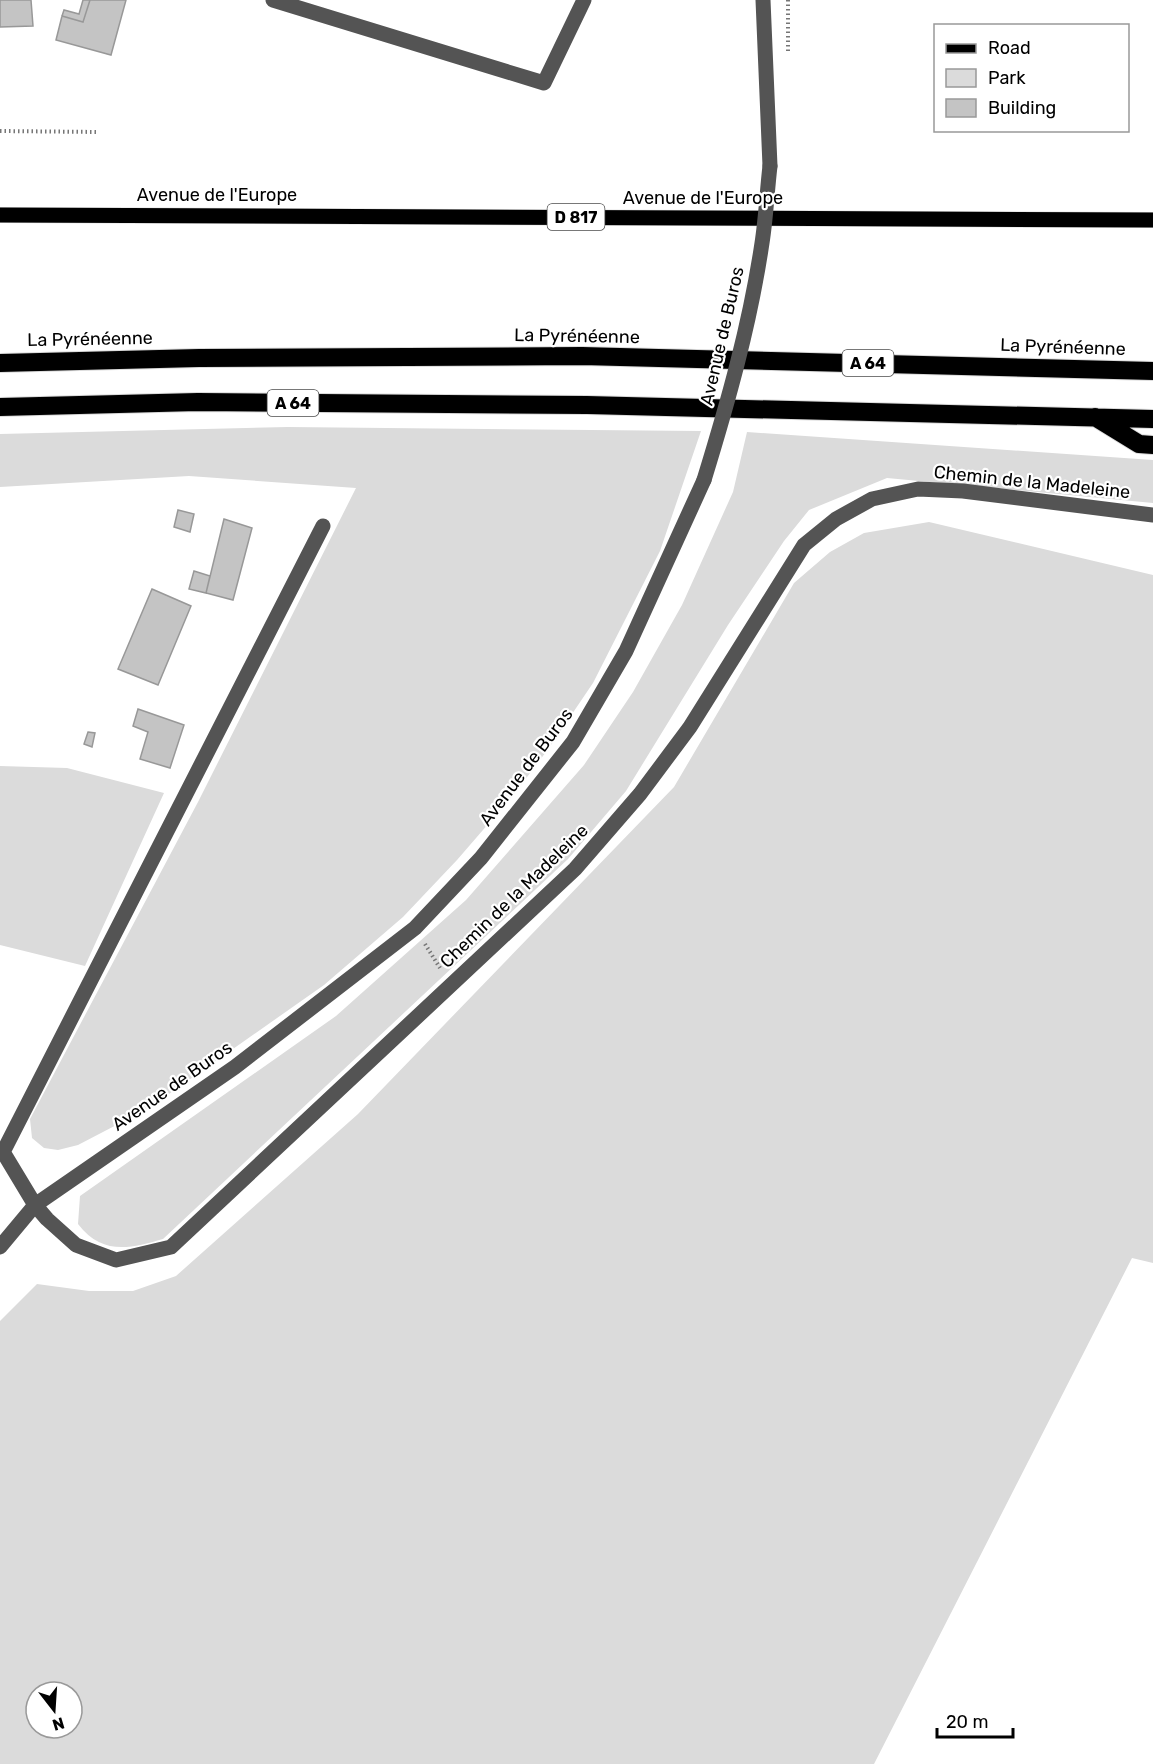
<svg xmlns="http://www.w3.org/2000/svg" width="1153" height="1764" font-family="Rubik,sans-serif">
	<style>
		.green { fill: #dbdbdb; fill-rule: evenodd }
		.building { fill: #c4c4c4; stroke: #989898; stroke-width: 1.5 }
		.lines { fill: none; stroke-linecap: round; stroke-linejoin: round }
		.major-casing { stroke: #dbdbdb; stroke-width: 16 }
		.highway-casing { stroke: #dbdbdb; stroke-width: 20 }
		.path { stroke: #767676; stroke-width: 4; stroke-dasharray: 1.5 3; stroke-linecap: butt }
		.minor { stroke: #545454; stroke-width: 15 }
		.major { stroke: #000; stroke-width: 15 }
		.highway { stroke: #000; stroke-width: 18 }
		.minor-bridge { stroke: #545454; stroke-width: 15 }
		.labels { text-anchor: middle; stroke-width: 4.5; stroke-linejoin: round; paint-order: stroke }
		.shield { fill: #fff; stroke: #4c4c4c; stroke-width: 1.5 }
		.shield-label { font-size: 16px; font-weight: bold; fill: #000 }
		.street-label { font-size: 18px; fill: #000; stroke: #fff }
	</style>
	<rect width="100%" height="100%" fill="#fff"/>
	<path class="green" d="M 288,427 L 701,431 L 660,551 L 593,683 L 549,748 L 515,793 L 457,860 L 403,917 L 324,985 L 149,1108 L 78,1145 L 58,1150 L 44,1148 L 32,1138 L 30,1119 L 198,802 L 356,488 L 189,476 L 0,487 L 0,434 Z
		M 747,432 L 1153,460 L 1153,503 L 887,478 L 809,510 L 784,541 L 728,625 L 626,791 L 568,859 L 163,1239 C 129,1249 102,1255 78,1224 L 80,1196 L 336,1016 L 466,900 L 584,765 L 633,692 L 682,605 L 733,492 Z
		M 929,522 L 1153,575 L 1153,1263 L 1132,1258 L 874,1764 L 0,1764 L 0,1321 L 37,1284 L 89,1291 L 133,1291 L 176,1276 L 358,1114 L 674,787 L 794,583 L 830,552 L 864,533 ZM 36,1692 L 72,1692 L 72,1728 L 36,1728 Z
		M 0,766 L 67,768 L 164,793 L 85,966 L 0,945 Z"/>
	<path class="building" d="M 0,0 L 31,0 L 33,26 L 0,27 Z
		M 83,0 L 90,0 L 83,22 L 62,16 L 64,10 L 79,14 Z
		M 90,0 L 126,0 L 111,55 L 56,40 L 62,16 L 83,22 Z
		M 178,510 L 194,514 L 190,532 L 174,527 Z
		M 224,519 L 252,528 L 233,600 L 206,593 Z
		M 194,571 L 210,576 L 206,593 L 189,589 Z
		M 152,589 L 191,606 L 158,685 L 118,669 Z
		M 138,709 L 184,725 L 170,768 L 140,759 L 148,732 L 133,726 Z
		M 88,732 L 95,733 L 92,747 L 84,744 Z"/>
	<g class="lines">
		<g class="major-casing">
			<path id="major" d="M 0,215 L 1153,220"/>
		</g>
		<g class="highway-casing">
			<path id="highway" d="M 0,363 L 199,358 L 582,356 L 1153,371
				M 0,407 L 198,402 L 587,405 L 1153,419
				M 1095,417 L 1139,444 L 1153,445"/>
		</g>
		<path class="path" d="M 788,0 L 788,53
			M 0,131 L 98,132
			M 425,944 L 440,968"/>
		<path class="minor" d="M 273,0 L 544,83 L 584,0
			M 763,0 L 770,166
			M 0,1151 L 3,1152 L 35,1205 L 47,1219 L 76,1245 L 116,1260 L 171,1247 L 575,869 L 640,794 L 690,727 L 804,545 L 836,519 L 872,499 L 918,489 L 963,491 L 1153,515
			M 3,1152 L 323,526
			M 0,1247 L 35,1205 L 235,1067 L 415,928 L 481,858 L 573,742 L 626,651 L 704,480"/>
		<use href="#major" class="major"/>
		<use href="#highway" class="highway"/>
		<path class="minor-bridge" d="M 704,480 C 728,402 750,324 762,243 C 766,218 767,191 770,166"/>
	</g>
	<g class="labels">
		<g class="shield">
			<rect x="547.5" y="204" width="57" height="26" rx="4.5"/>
			<rect x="842.5" y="350" width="51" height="26" rx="4.5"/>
			<rect x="267.5" y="390" width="51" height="26" rx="4.5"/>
		</g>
		<g class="shield-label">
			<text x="576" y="223">D 817</text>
			<text x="868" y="369">A 64</text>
			<text x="293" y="409">A 64</text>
		</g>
		<g class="street-label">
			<text x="217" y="201">Avenue de l'Europe</text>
			<text x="703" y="204">Avenue de l'Europe</text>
			<text transform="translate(577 336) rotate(1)" y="6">La Pyrénéenne</text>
			<text transform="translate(722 336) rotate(-77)" y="6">Avenue de Buros</text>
			<text transform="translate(90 339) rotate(-1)" y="6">La Pyrénéenne</text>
			<text transform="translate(1063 347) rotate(2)" y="6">La Pyrénéenne</text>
			<text transform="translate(1032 482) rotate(6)" y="6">Chemin de la Madeleine</text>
			<text transform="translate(526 767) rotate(-53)" y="6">Avenue de Buros</text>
			<text transform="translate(514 896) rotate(-44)" y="6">Chemin de la Madeleine</text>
			<text transform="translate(172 1086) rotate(-35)" y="6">Avenue de Buros</text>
		</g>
	</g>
	<rect x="934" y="24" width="195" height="108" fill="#ffffff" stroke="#999999" stroke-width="1.5"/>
	<rect x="946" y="44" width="30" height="9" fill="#000000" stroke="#999999" stroke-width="1.5"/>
	<text x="988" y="54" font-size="18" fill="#000000">Road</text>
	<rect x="946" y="69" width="30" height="18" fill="#dbdbdb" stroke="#999999" stroke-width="1.5"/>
	<text x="988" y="84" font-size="18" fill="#000000">Park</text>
	<rect x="946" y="99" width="30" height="18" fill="#c4c4c4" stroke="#999999" stroke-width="1.5"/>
	<text x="988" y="114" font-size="18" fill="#000000">Building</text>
	<g transform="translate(54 1710) rotate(163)"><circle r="28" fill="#ffffff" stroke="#999999" stroke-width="1.5"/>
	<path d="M0-4.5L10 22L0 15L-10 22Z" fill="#000000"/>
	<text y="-9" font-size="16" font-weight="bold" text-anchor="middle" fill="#000000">N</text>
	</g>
	<path d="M937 1728v9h76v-9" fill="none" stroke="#000000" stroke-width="3"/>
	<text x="946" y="1728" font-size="18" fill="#000000" stroke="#ffffff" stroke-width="4.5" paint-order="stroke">20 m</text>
</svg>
